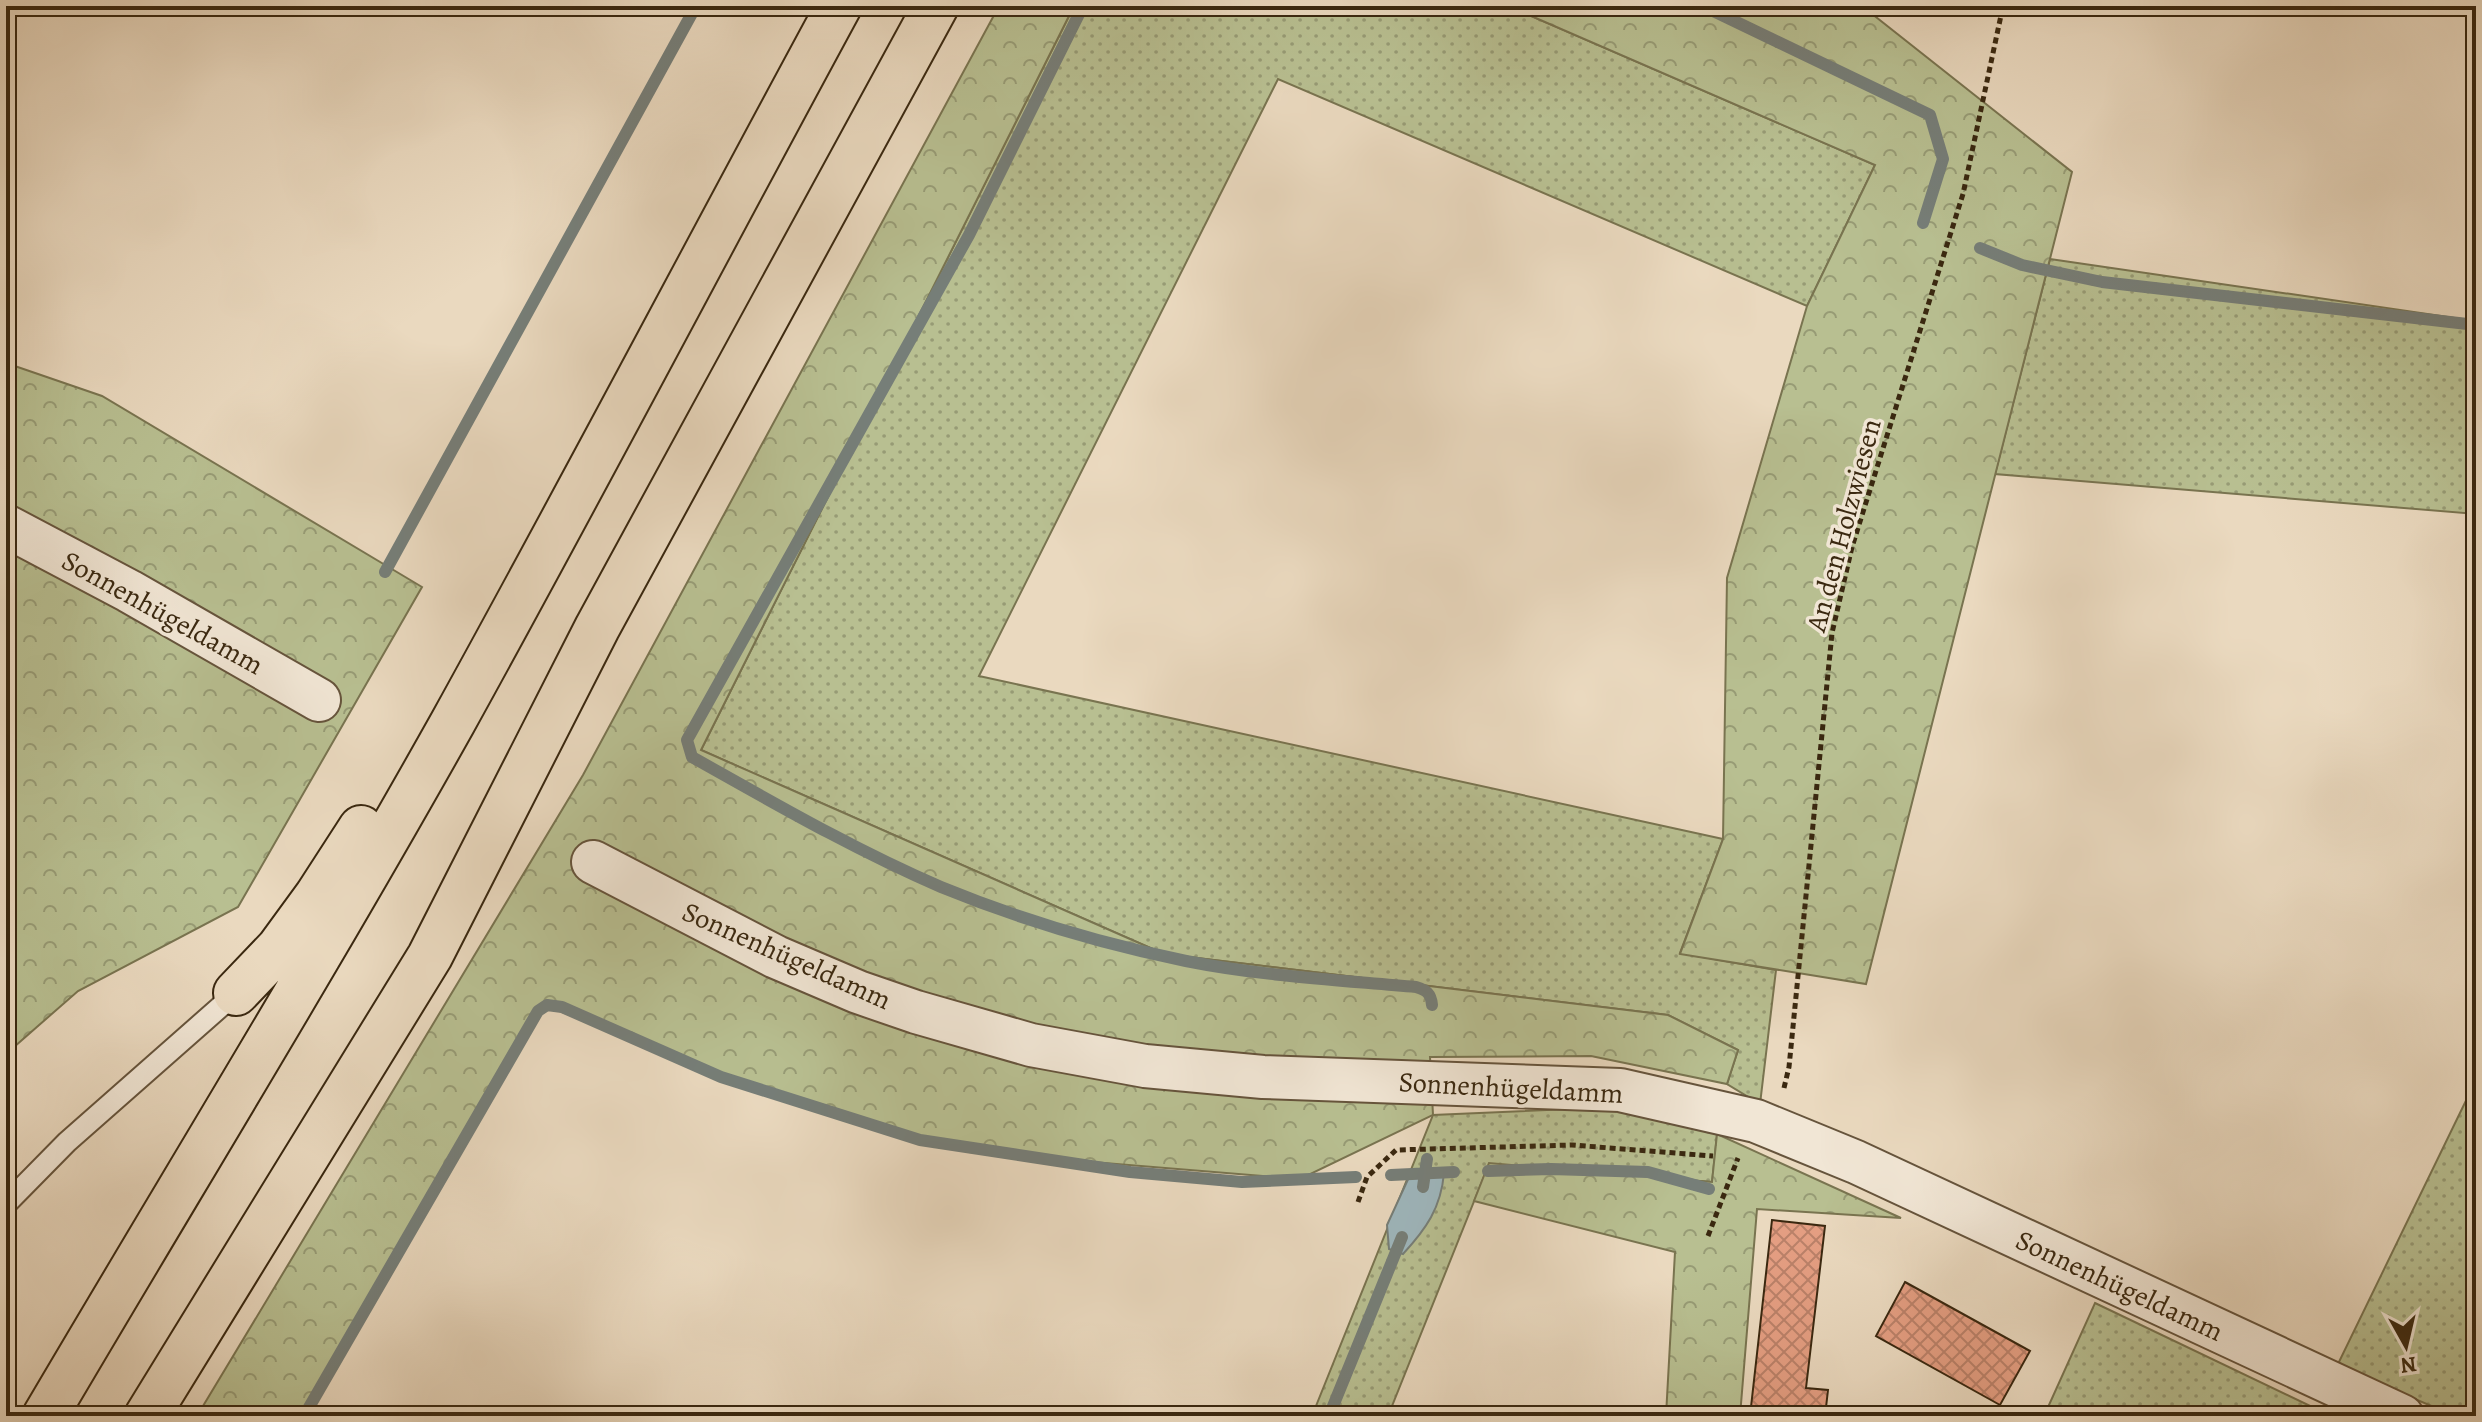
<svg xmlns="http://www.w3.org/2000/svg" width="2482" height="1422" font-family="Alegreya,serif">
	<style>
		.grass { fill: url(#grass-dots); stroke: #797450; stroke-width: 2 }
		.forest { fill: url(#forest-crowns); stroke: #797450; stroke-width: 2 }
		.water { fill: #9eb7be; stroke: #767e78; stroke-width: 2 }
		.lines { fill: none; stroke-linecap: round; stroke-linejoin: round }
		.stream { stroke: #767e78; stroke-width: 12 }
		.building { fill: url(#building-cross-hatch); stroke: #3a2810; stroke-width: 2 }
		.lane-casing { stroke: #66543c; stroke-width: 24 }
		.street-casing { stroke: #66543c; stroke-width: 46 }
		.highway-casing { stroke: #3a2810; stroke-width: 48 }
		.path { stroke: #3a2810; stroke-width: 5; stroke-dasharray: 6 4; stroke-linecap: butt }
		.lane { stroke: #f1e6d5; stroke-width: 20 }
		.street { stroke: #f1e6d5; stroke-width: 42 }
		.highway { stroke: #ead9bf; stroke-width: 44 }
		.labels { text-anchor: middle; stroke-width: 7; stroke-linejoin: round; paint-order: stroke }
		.street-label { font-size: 28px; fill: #3a2810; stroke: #f1e6d5 }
	</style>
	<defs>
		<pattern id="grass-dots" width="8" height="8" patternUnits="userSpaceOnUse" patternTransform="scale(2)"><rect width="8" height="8" fill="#b8bf91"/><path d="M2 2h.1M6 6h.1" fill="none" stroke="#979b75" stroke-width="1.8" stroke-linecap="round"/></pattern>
		<pattern id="forest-crowns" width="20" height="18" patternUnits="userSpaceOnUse" patternTransform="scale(2)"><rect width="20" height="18" fill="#b8bf91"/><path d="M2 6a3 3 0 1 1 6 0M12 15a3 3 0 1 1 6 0" fill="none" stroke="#979b75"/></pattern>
		<pattern id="building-cross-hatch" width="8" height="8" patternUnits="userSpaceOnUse" patternTransform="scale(2)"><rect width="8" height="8" fill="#e49e82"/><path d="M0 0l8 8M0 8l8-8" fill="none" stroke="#ba8169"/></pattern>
	</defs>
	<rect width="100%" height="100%" fill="#ead9bf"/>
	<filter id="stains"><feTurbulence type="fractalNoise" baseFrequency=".0025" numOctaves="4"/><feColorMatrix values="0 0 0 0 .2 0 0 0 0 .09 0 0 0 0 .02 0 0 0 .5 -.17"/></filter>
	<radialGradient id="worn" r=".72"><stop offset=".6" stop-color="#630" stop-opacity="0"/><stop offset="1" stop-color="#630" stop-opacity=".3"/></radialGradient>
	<path class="grass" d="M 1074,6 L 1508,6 L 1875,165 L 1807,306 L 1278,79 L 979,676 L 1723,839 L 1680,953 L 1776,970 L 1760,1104 L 1727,1084 L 1738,1050 L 1668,1015 L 1164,954 L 701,750 Z
		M 2050,259 L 2476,321 L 2476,514 L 1995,474 Z
		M 2476,1080 L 2476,1416 L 2455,1416 L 2337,1366 Z
		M 1615,1107 L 1717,1134 L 1712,1182 L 1489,1164 L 1388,1416 L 1312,1416 L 1433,1115 Z
		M 2095,1303 L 2331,1416 L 2044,1416 Z"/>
	<path class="forest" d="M 999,6 L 1074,6 L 701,750 L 1164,954 L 1668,1015 L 1738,1050 L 1727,1084 L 1591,1056 L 1430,1057 L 1433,1115 L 1300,1179 L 969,1152 L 706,1068 L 544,1005 L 308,1416 L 197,1416 L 583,775 Z
		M 1508,6 L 1862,6 L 2072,172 L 1866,984 L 1680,954 L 1723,839 L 1727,578 L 1807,306 L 1875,165 Z
		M 6,363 L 102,396 L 422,587 L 238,907 L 78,991 L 6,1054 Z
		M 1717,1134 L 1901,1218 L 1757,1209 L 1740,1416 L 1666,1416 L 1675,1252 L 1474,1201 L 1489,1163 L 1712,1182 Z"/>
	<path class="water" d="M 1444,1173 C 1441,1208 1426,1229 1403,1254 L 1389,1249 L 1387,1225 L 1410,1175 Z"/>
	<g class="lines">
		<path class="stream" d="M 1083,6 L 969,235 L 687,740 L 692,757 C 774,803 855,850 941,887 C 1019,919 1103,944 1186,961 C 1261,976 1339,980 1416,987 C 1426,990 1431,993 1432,1005
			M 1703,6 L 1930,115 L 1943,159 L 1923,223
			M 1980,248 L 2022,265 L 2102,282 L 2476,325
			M 385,572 L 696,6
			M 1488,1171 L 1551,1169 L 1648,1172 L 1709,1189
			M 1391,1175 L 1454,1172
			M 1423,1187 L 1427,1159
			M 304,1416 L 538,1011 L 547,1005 L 562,1007 L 721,1077 L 920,1140 L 1130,1172 L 1242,1182 L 1356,1177
			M 1329,1416 L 1402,1237"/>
	</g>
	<path class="building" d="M 1772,1220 L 1825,1226 L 1806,1388 L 1828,1390 L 1825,1416 L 1750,1416 Z
		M 1905,1282 L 2030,1351 L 2000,1405 L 1876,1336 Z"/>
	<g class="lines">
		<g class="lane-casing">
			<path id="lane" d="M 6,1204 L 67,1142 L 236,993"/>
		</g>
		<g class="street-casing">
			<path id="street" d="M 6,526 L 129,591 L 319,700
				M 593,862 L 776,957 L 858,992 L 916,1012 L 1031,1045 L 1145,1066 L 1263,1077 L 1620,1090 L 1756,1121 L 1856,1162 L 2402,1416"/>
		</g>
		<g class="highway-casing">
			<path id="highway" d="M 236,993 L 279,948 L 317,896 L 361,828
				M 45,1416 C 181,1185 322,956 453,722 C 584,485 710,244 839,6
				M 147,1416 L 430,956 L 597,628 L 936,6"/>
		</g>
		<path class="path" d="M 1784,1088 L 1789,1067 L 1832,633 L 1852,547 L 1963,194 L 2003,6
			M 1358,1202 L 1367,1177 L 1396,1150 L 1572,1145 L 1713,1156
			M 1708,1236 L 1738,1158"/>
		<use href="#lane" class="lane"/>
		<use href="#street" class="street"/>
		<use href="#highway" class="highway"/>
	</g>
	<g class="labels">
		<g class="street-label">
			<text transform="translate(1843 525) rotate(-75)" y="10">An den Holzwiesen</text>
			<text transform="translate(163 612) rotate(29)" y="10">Sonnenhügeldamm</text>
			<text transform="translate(787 955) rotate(24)" y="10">Sonnenhügeldamm</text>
			<text transform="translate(1511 1087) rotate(3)" y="10">Sonnenhügeldamm</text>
			<text transform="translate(2120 1285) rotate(25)" y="10">Sonnenhügeldamm</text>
		</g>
	</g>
	<rect width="2482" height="1422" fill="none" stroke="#ead9bf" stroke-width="32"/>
	<rect x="8" y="8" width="2466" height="1406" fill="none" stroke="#3a2810" stroke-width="4"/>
	<rect x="16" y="16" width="2450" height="1390" fill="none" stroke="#3a2810" stroke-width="2"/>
	<g transform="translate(2406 1346) rotate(172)" stroke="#f1e6d5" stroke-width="6" paint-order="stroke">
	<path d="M0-6L14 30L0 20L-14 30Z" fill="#3a2810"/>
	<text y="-12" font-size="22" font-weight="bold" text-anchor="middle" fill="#3a2810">N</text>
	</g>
	<rect width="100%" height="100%" filter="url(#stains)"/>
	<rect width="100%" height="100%" fill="url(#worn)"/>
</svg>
